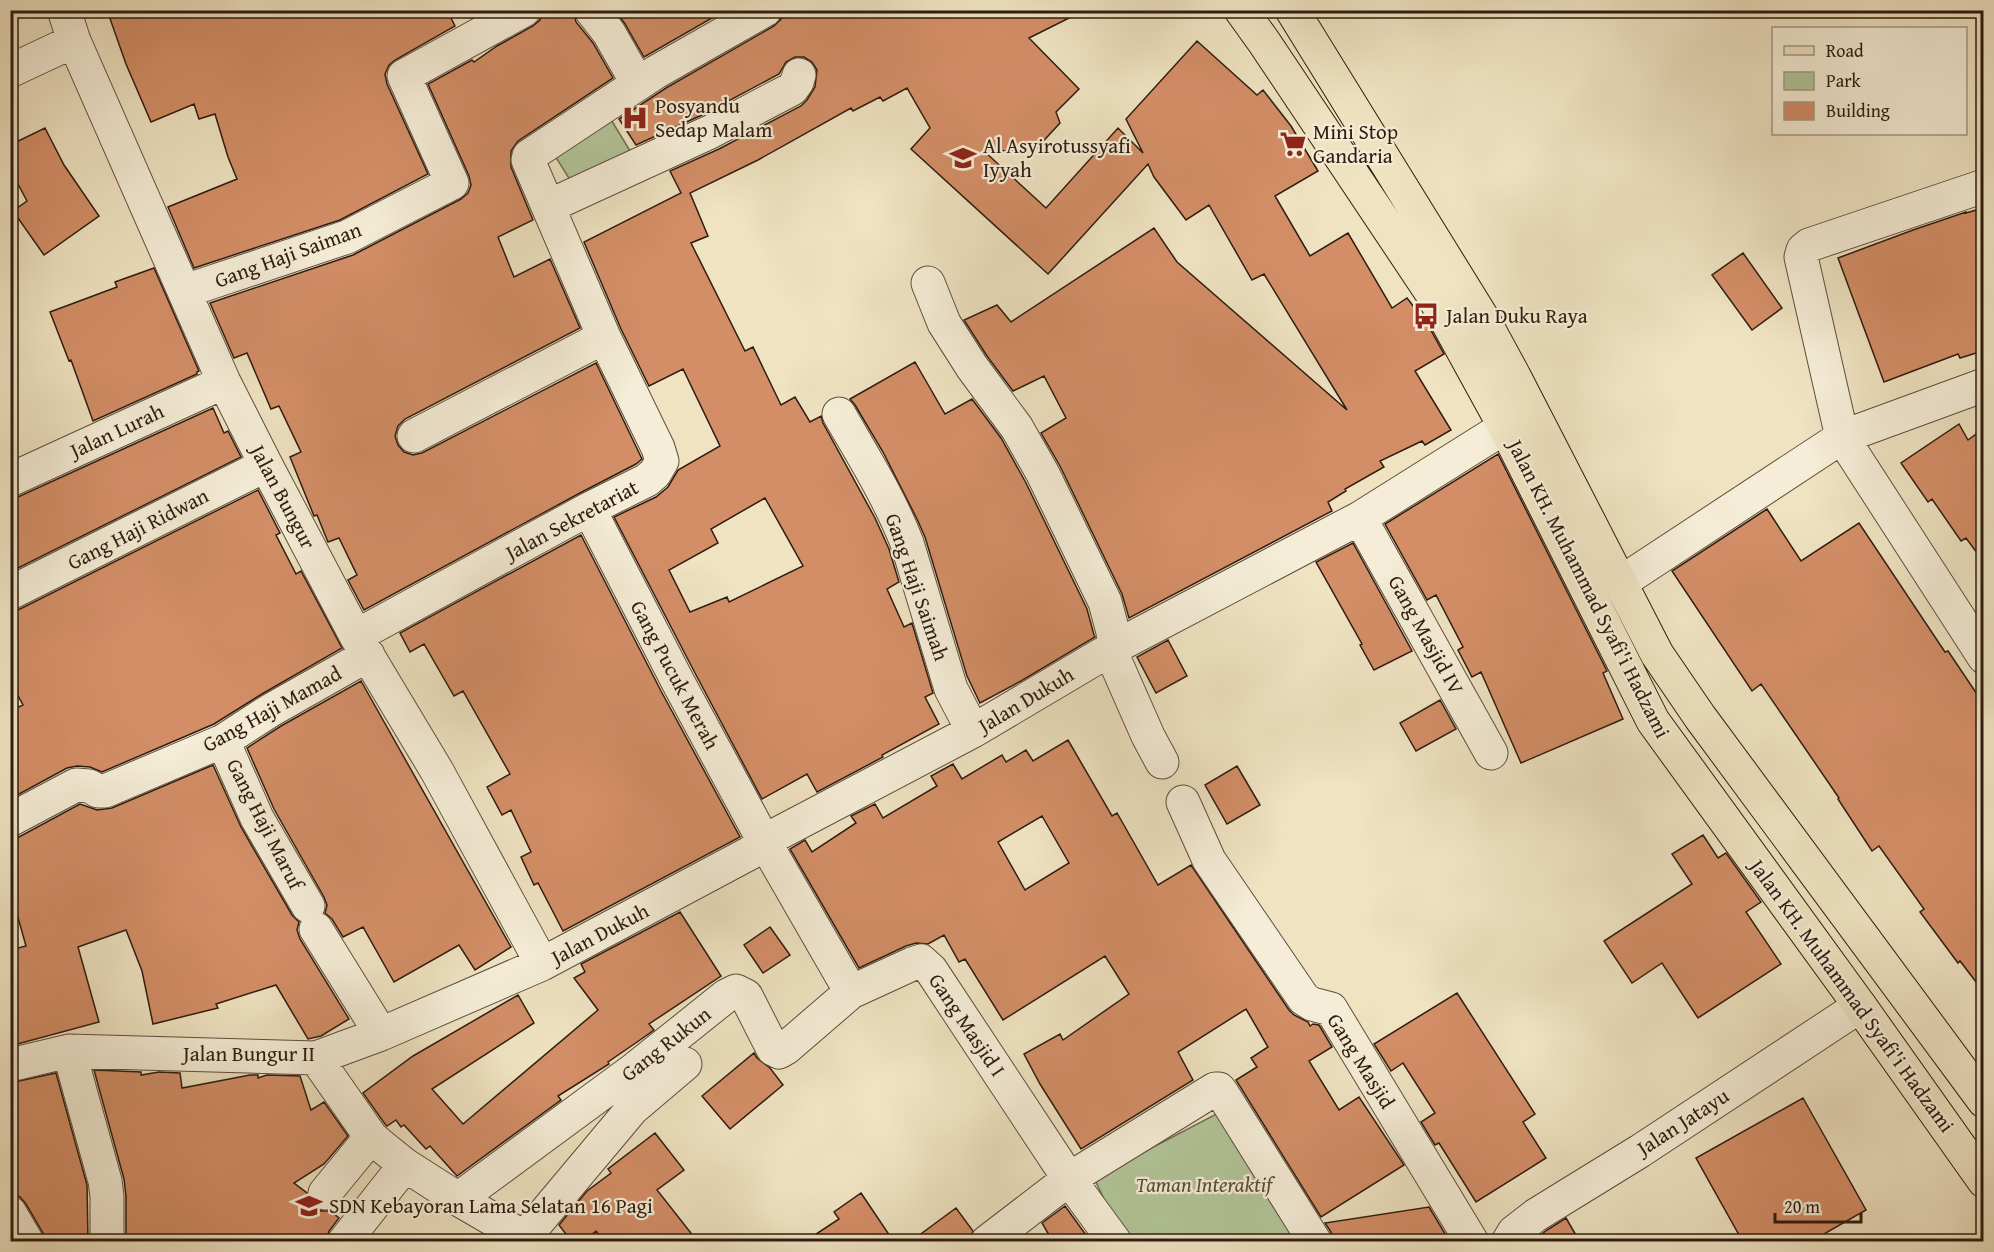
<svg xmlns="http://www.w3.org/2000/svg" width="1994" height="1252" font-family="'Gentium Book Plus',serif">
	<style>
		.green { fill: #b2c599; stroke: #707054; stroke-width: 1.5 }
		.building { fill: #d38e67; stroke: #2e1c0f; stroke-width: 1.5; fill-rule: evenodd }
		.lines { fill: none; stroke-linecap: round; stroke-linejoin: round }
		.minor-casing { stroke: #5e4e3c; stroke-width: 35 }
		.major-casing { stroke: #2e1c0f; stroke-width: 35 }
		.minor { stroke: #f5edd7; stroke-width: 33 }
		.major { stroke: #efe3c2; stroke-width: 33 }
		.labels { text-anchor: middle; stroke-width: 4.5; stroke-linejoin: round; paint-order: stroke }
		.poi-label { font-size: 21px; fill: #2e1c0f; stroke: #f5edd7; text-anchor: start }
		.street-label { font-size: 21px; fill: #2e1c0f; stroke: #f5edd7 }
		.park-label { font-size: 21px; font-style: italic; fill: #564f38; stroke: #f5edd7 }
	</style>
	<rect width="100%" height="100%" fill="#efe3c2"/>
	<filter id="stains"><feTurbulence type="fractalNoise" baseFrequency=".00333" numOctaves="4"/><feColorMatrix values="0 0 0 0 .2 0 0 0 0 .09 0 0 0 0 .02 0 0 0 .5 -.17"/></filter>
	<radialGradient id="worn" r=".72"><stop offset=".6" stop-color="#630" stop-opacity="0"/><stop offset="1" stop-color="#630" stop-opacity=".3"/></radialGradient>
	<path class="green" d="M 607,113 L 635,159 L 577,191 L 550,148 Z
		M 1224,1110 L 1302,1235 L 1292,1242 L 1124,1241 L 1094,1178 Z"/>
	<path class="building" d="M 107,10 L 447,10 L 455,26 L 395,60 L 389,65 L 385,74 L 387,84 L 428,174 L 340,220 L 194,268 L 168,207 L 237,179 L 228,157 L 215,114 L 199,119 L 194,104 L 151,122 L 126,64 Z
		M 549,10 L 573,10 L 576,22 L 593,43 L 613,78 L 518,141 L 511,151 L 511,167 L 533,220 L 498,237 L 514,277 L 550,259 L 580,328 L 405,419 L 398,426 L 395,436 L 398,445 L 404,452 L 413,455 L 422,453 L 596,363 L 642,459 L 636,464 L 580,493 L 364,610 L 348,580 L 357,575 L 339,538 L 328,542 L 317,515 L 314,516 L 290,457 L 301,452 L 279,406 L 271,409 L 247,353 L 234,358 L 210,303 L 353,255 L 461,199 L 468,193 L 471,185 L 469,176 L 428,84 L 472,60 L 474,62 L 497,46 L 533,26 L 540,20 L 541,16 Z
		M 615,10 L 726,10 L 644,57 L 625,24 Z
		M 784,10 L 1085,10 L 1029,38 L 1079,89 L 1056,112 L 1060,123 L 1036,149 L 985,152 L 1046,208 L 1118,128 L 1143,153 L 1126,119 L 1197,41 L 1257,95 L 1263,90 L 1291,126 L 1318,171 L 1275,196 L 1310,256 L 1348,233 L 1392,308 L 1407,298 L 1428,325 L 1444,354 L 1415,371 L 1451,430 L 1425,445 L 1422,441 L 1380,461 L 1384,467 L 1345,489 L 1346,491 L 1328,502 L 1332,511 L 1129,618 L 1122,594 L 1060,466 L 1041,433 L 1066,418 L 1044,376 L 1013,391 L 987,356 L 964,320 L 997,305 L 1011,322 L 1154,228 L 1177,262 L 1347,410 L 1264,274 L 1252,280 L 1209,205 L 1186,220 L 1154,177 L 1148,164 L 1048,274 L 911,149 L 930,128 L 907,88 L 883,101 L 880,97 L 853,111 L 851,108 L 758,160 L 690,193 L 708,236 L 691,243 L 745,351 L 753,347 L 781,405 L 795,397 L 810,422 L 821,416 L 823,423 L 875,518 L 889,549 L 899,582 L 887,589 L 904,627 L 912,623 L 933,693 L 925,697 L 939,724 L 882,755 L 883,757 L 817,792 L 807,774 L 762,799 L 695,673 L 614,517 L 656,497 L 668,487 L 678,470 L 720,446 L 683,369 L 649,386 L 621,329 L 584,242 L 681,193 L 670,171 L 719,149 L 801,106 L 807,100 L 815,87 L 817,70 L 812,62 L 804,57 L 795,57 L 786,62 L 779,74 L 702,115 L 636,145 L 619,119 L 666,88 L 774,26 L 781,19 ZM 765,498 L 803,566 L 729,602 L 727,597 L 690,612 L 669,570 L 718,543 L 711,529 Z
		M 45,128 L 64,165 L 99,216 L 44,255 L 13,211 L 27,201 L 10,169 L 10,145 Z
		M 1983,208 L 1983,351 L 1960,358 L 1958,354 L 1884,382 L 1838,258 L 1913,230 L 1966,212 L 1966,213 Z
		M 1743,253 L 1782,308 L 1752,330 L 1712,275 Z
		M 154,268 L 199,371 L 197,372 L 197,374 L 93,421 L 71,360 L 69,361 L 50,312 L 117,287 L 115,282 Z
		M 915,362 L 945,414 L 972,399 L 1001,438 L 1026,483 L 1087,609 L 1094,635 L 1095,637 L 1021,681 L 980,703 L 967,676 L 925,537 L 917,519 L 883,452 L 855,405 L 850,399 Z
		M 213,408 L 224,433 L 228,431 L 241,457 L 10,572 L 10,498 L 18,497 Z
		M 1959,424 L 1968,440 L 1983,429 L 1983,561 L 1966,538 L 1961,541 L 1932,499 L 1928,502 L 1901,463 Z
		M 1498,454 L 1607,671 L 1603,673 L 1623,719 L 1521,763 L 1481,672 L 1472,677 L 1458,650 L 1463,647 L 1436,595 L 1427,600 L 1385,524 Z
		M 258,490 L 280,533 L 276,535 L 296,574 L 301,571 L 342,648 L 262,694 L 214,724 L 102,772 L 90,767 L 77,766 L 67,768 L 10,799 L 10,711 L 23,705 L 10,681 L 10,611 L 18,610 Z
		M 1767,509 L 1801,561 L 1859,523 L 1945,652 L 1948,651 L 1983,703 L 1983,991 L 1960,961 L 1958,963 L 1920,912 L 1924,909 L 1879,846 L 1872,851 L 1838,799 L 1839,798 L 1761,684 L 1752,691 L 1672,571 Z
		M 581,535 L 661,691 L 740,837 L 563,931 L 538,883 L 534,885 L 521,857 L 531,852 L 511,810 L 502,815 L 487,787 L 510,774 L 463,691 L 454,696 L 424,644 L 410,652 L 400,633 Z
		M 1353,543 L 1412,651 L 1374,670 L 1360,645 L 1362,644 L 1316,562 Z
		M 1168,640 L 1187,676 L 1156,693 L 1137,657 Z
		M 361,681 L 511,947 L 475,970 L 459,945 L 394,982 L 363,927 L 343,937 L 332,919 L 325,913 L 327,905 L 324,897 L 274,809 L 247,748 L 281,726 Z
		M 1440,700 L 1456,729 L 1416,751 L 1400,723 Z
		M 1068,740 L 1112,816 L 1117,813 L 1158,885 L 1191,865 L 1289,1010 L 1294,1015 L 1308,1022 L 1310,1026 L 1313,1024 L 1319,1025 L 1332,1047 L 1309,1061 L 1339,1110 L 1359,1097 L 1404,1165 L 1321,1217 L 1236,1080 L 1257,1067 L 1251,1058 L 1268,1047 L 1246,1009 L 1178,1052 L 1193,1080 L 1081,1149 L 1040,1084 L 1024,1054 L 1060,1034 L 1063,1040 L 1129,994 L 1105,956 L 1003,1020 L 965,959 L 959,962 L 944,935 L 928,944 L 916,943 L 906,946 L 859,968 L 790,849 L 805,840 L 812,852 L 856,823 L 851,816 L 875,804 L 883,818 L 937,786 L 931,776 L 953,764 L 962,779 L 1002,755 L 1006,762 L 1026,750 L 1033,761 ZM 1042,816 L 1069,863 L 1025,890 L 998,842 Z
		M 213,765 L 241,827 L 292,915 L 299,922 L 297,930 L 300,939 L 349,1019 L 321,1036 L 308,1039 L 276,985 L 216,1004 L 218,1008 L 153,1024 L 142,971 L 126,930 L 78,947 L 99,1022 L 10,1046 L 10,950 L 26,946 L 10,889 L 10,839 L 19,837 L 80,804 L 97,810 L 112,808 Z
		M 1237,766 L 1260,805 L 1227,824 L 1205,785 Z
		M 1703,835 L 1718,858 L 1726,853 L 1761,902 L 1746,912 L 1781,964 L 1698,1018 L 1662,963 L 1632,983 L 1604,941 L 1692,884 L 1672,854 Z
		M 680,912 L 721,976 L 649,1024 L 654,1030 L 640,1040 L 608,1062 L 609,1064 L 558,1096 L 561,1100 L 457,1176 L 430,1146 L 426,1149 L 404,1125 L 401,1127 L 396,1120 L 387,1126 L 385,1124 L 363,1093 L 413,1056 L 518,995 L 534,1023 L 432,1089 L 463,1124 L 598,1010 L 574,978 L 585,972 L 581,964 Z
		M 770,927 L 790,955 L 763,973 L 744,945 Z
		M 1457,993 L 1535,1114 L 1523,1122 L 1546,1158 L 1476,1202 L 1439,1143 L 1435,1145 L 1421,1122 L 1435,1113 L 1403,1063 L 1391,1071 L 1374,1044 Z
		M 754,1053 L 757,1058 L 770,1068 L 783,1085 L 730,1129 L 702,1096 Z
		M 94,1070 L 141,1072 L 141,1075 L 159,1072 L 180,1073 L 182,1088 L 250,1075 L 258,1075 L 258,1078 L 267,1075 L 300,1076 L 311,1110 L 324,1102 L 348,1136 L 324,1164 L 294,1183 L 307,1193 L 308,1200 L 314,1208 L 321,1211 L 330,1211 L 339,1218 L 329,1231 L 326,1242 L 126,1242 L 126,1196 L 124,1179 Z
		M 56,1073 L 87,1185 L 88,1242 L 46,1242 L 43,1233 L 26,1204 L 20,1197 L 10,1194 L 10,1083 Z
		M 1803,1098 L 1866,1210 L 1810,1242 L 1743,1242 L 1696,1158 Z
		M 655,1133 L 684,1170 L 657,1190 L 698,1242 L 604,1242 L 596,1231 L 583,1242 L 572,1242 L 559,1225 L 587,1191 L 611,1173 L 608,1169 Z
		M 861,1193 L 894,1242 L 804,1242 L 839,1219 L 834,1212 Z
		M 1065,1206 L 1091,1242 L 1053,1242 L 1042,1223 Z
		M 1429,1207 L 1450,1242 L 1334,1242 L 1331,1232 L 1325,1223 Z
		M 956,1208 L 973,1231 L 969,1242 L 910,1242 Z
		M 1566,1218 L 1580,1242 L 1532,1242 L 1547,1230 Z"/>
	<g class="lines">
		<g class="minor-casing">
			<path id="minor" d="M 64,10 L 74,41 L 224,382 L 266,465 L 356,636 L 437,771 L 542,964
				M 591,10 L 609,33 L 638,84
				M 10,71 L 74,41
				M 1984,186 L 1809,245 L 1803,250 L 1801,257 L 1842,437 L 1984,657
				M 549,206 L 710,132 L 792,89 L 797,82 L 799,75
				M 928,283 L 944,323 L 972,367 L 1017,428 L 1043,474 L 1105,602 L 1113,632 L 1115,661 L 1148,736 L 1162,762
				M 185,291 L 347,237 L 452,183 L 404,76 L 524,10
				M 839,414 C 863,456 889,497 907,543 L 951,689 L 973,731
				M 414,436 L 604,337
				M 10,480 L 224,382
				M 589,509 L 678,682 L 760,834 L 851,992 L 912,964 L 921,961 L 931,970 L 1069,1179 L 1115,1242
				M 1360,518 L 1491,753
				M 1620,583 L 1842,437 L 1984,385
				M 10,593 L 266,465
				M 356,636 L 589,509 L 647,480 L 655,473 L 662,461 L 658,448 L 604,337 L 528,160 L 529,156 L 656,72 L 765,10
				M 223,741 L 257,818 L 308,906
				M 1183,802 L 1209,860 L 1304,999 L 1312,1004 L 1331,1009 L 1472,1242
				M 10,820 L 76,785 L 89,786 L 98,791 L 105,791 L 223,741 L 271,710 L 368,655
				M 316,929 L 381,1034
				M 69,1051 L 105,1181 L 107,1196 L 107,1242
				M 316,1058 L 371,1137 L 384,1148 L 405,1165 L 458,1199 L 532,1242
				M 10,1065 L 69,1051 L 316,1058 L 381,1034 L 542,964 L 750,853 L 764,841 L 973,731 L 1113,648 L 1360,518 L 1505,427
				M 325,1193 L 371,1137
				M 458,1199 L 636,1068 L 726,996 L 736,991 L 746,996 L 773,1049 L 779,1052 L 786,1048 L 851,992
				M 10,1213 L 27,1242
				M 524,1238 L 632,1109 L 685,1064
				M 344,1242 L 405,1165
				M 987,1242 L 1069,1179 L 1215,1089 L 1219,1089 L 1222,1093 L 1315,1242
				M 1508,1242 L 1514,1232 L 1536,1215 L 1640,1151 L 1860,1006"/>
		</g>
		<g class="major-casing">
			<path id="major" d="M 1241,10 L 1264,42 L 1431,292 L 1505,427 L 1653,721 L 1860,1006 L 1984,1181
				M 1292,10 L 1483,319 L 1514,376 L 1657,654 L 1700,717 L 1984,1101"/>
		</g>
		<use href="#minor" class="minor"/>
		<use href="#major" class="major"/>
	</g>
	<defs>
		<g id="hospital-bare" transform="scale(2.07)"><path d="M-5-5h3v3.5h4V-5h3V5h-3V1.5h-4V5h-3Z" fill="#8f2418" stroke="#f5edd7" stroke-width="2.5" paint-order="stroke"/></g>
		<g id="supermarket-bare" transform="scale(2.07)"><path d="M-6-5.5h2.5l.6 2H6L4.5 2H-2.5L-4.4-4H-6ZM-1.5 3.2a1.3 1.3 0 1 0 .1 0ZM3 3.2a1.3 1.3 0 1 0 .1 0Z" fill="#8f2418" stroke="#f5edd7" stroke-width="2.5" paint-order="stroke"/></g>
		<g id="school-bare" transform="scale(2.07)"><path d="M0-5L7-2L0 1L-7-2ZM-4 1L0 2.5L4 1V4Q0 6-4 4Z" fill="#8f2418" stroke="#f5edd7" stroke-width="2.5" paint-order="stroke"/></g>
		<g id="bus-bare" transform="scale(2.07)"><path d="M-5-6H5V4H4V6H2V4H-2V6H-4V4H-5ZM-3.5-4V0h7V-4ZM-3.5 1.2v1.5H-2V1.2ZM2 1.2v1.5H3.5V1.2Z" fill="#8f2418" stroke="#f5edd7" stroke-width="2.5" paint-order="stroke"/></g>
	</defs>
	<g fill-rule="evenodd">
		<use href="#hospital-bare" x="635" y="118"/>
		<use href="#supermarket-bare" x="1293" y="144"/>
		<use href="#school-bare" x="963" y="158"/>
		<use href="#bus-bare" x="1426" y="316"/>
		<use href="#school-bare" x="309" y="1206"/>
	</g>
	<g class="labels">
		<g class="poi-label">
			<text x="655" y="113">Posyandu<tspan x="655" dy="24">Sedap Malam</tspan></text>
			<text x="1313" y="139">Mini Stop<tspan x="1313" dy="24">Gandaria</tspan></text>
			<text x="983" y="153">Al Asyirotussyafi<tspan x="983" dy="24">Iyyah</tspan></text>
			<text x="1446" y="323">Jalan Duku Raya</text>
			<text x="329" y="1213">SDN Kebayoran Lama Selatan 16 Pagi</text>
		</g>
		<g class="street-label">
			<text transform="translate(288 255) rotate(-20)" y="7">Gang Haji Saiman</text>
			<text transform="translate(117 431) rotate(-25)" y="7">Jalan Lurah</text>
			<text transform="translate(283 497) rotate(62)" y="7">Jalan Bungur</text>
			<text transform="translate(572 520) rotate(-28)" y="7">Jalan Sekretariat</text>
			<text transform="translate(138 529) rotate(-27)" y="7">Gang Haji Ridwan</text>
			<text transform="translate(917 587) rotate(71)" y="7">Gang Haji Saimah</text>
			<text transform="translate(1589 589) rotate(63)" y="7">Jalan KH. Muhammad Syafi'i Hadzami</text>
			<text transform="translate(1426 635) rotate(61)" y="7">Gang Masjid IV</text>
			<text transform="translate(675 675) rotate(62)" y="7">Gang Pucuk Merah</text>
			<text transform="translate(1026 700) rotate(-31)" y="7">Jalan Dukuh</text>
			<text transform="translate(272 709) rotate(-29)" y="7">Gang Haji Mamad</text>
			<text transform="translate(265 824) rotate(63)" y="7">Gang Haji Maruf</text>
			<text transform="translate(600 934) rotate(-28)" y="7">Jalan Dukuh</text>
			<text transform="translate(1852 996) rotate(54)" y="7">Jalan KH. Muhammad Syafi'i Hadzami</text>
			<text transform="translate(967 1025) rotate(56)" y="7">Gang Masjid I</text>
			<text transform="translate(666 1044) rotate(-38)" y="7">Gang Rukun</text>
			<text x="249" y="1061">Jalan Bungur II</text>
			<text transform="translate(1361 1061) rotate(58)" y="7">Gang Masjid</text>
			<text transform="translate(1683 1122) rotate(-33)" y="7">Jalan Jatayu</text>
		</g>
		<g class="park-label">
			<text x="1204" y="1192">Taman Interaktif</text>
		</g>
	</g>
	<rect width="1994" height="1252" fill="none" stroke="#efe3c2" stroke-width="36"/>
	<rect x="12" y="12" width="1970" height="1228" fill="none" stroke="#2e1c0f" stroke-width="3"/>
	<rect x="18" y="18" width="1958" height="1216" fill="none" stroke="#2e1c0f" stroke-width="1.5"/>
	<rect x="1772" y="27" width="195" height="108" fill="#f5edd7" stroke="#a59987" stroke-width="1.5"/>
	<rect x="1784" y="46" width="30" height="9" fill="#efe3c2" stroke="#a59987" stroke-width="1.5"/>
	<text x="1826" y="57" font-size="18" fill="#2e1c0f">Road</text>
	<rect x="1784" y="72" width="30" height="18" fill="#b2c599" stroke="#a59987" stroke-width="1.5"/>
	<text x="1826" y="87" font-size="18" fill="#2e1c0f">Park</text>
	<rect x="1784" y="102" width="30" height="18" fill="#d38e67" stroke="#a59987" stroke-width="1.5"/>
	<text x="1826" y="117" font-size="18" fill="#2e1c0f">Building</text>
	<path d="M1775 1213v9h86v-9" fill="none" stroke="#2e1c0f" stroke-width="3"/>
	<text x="1784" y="1213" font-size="18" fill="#2e1c0f" stroke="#f5edd7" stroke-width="4.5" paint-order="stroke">20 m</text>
	<rect width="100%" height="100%" filter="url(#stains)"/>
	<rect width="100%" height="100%" fill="url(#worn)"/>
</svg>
